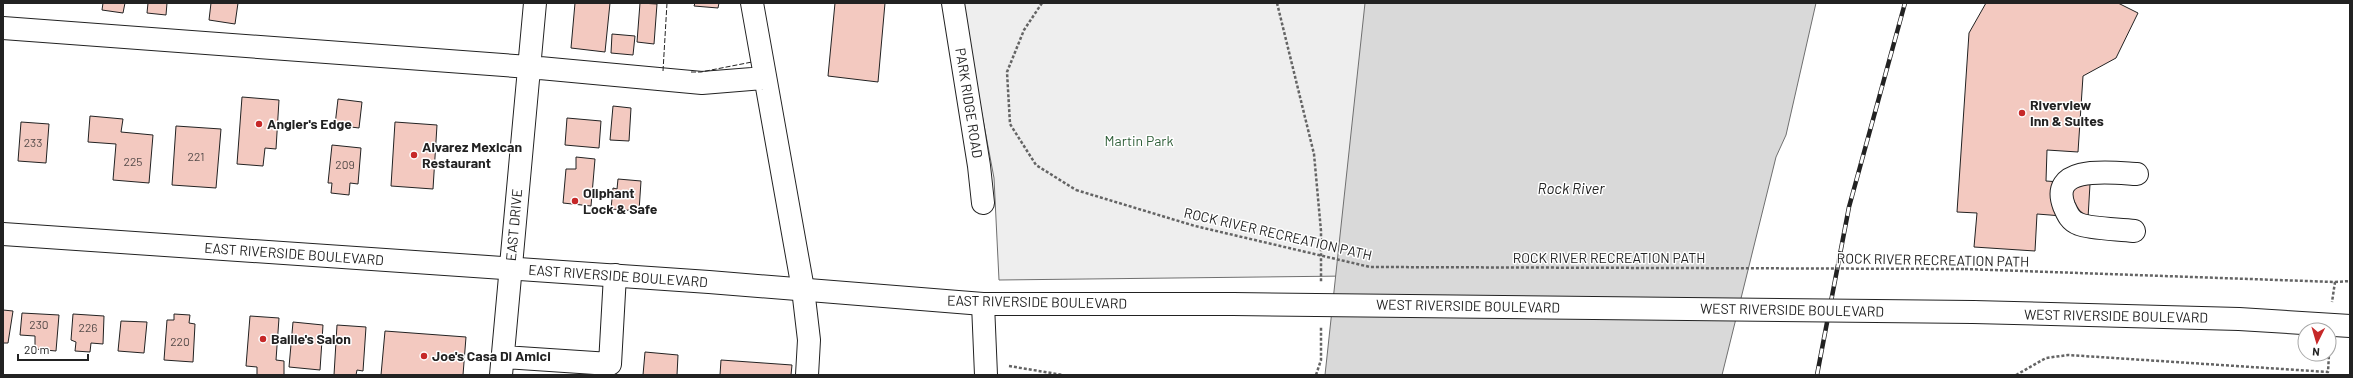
<svg xmlns="http://www.w3.org/2000/svg" width="2353" height="378" font-family="Barlow,sans-serif">
	<style>
		.green { fill: #eee; stroke: #6f6f6f }
		.water { fill: #d9d9d9; stroke: #6f6f6f }
		.building { fill: #f3c9c0; stroke: #222 }
		.lines { fill: none; stroke-linecap: round; stroke-linejoin: round }
		.minor-casing { stroke: #222; stroke-width: 24 }
		.major-casing { stroke: #222; stroke-width: 24 }
		.path { stroke: #646464; stroke-width: 2.5; stroke-dasharray: 3 2; stroke-linecap: butt }
		.minor { stroke: #fff; stroke-width: 22 }
		.major { stroke: #fff; stroke-width: 22 }
		.rail-casing { stroke: #222; stroke-width: 4.5 }
		.rail { stroke: #fff; stroke-width: 3; stroke-dasharray: 9; stroke-linecap: butt }
		.major-bridge-casing { stroke: #222; stroke-width: 24; stroke-linecap: butt }
		.path-bridge { stroke: #646464; stroke-width: 2.5; stroke-dasharray: 3 2; stroke-linecap: butt }
		.major-bridge { stroke: #fff; stroke-width: 22 }
		.fence { stroke: #222; stroke-width: 1; stroke-dasharray: 5 2; stroke-linecap: butt }
		.poi-dot { fill: #c62828; stroke: #fff; stroke-width: 1.5 }
		.labels { text-anchor: middle; stroke-width: 3; stroke-linejoin: round; paint-order: stroke }
		.number-label { font-size: 12px; fill: #564c4a }
		.street-label { font-size: 14px; fill: #222; stroke: #fff }
		.poi-label { font-size: 14px; font-weight: bold; fill: #222; stroke: #fff; text-anchor: start }
		.park-label { font-size: 14px; fill: #2f5e38; stroke: #fff }
		.water-label { font-size: 15px; font-style: italic; fill: #222; stroke: #fff }
	</style>
	<rect width="100%" height="100%" fill="#fff"/>
	<path class="green" d="M 961,3 L 1373,3 L 1348,276 L 999,280 L 994,178 Z"/>
	<path class="water" d="M 1365,3 L 1816,3 L 1786,135 L 1776,157 L 1722,375 L 1325,375 Z"/>
	<path class="building" d="M 103,3 L 125,3 L 123,13 L 102,10 Z
		M 148,3 L 167,3 L 166,15 L 147,13 Z
		M 211,3 L 238,3 L 235,24 L 209,20 Z
		M 575,3 L 610,3 L 605,52 L 571,48 Z
		M 640,3 L 657,4 L 654,44 L 637,42 Z
		M 695,3 L 719,3 L 718,8 L 694,6 Z
		M 835,3 L 885,3 L 878,82 L 828,76 Z
		M 1986,3 L 2118,3 L 2138,13 L 2116,58 L 2083,76 L 2078,152 L 2047,150 L 2046,181 L 2090,184 L 2088,218 L 2037,214 L 2035,251 L 1974,247 L 1977,213 L 1957,212 L 1969,33 Z
		M 612,34 L 635,36 L 633,55 L 611,53 Z
		M 242,97 L 279,100 L 276,149 L 265,148 L 263,166 L 237,164 Z
		M 338,99 L 362,102 L 359,128 L 335,125 Z
		M 613,106 L 631,108 L 629,141 L 610,140 Z
		M 90,116 L 123,119 L 121,132 L 153,135 L 149,183 L 113,180 L 116,144 L 88,142 Z
		M 567,118 L 601,121 L 599,148 L 565,145 Z
		M 21,122 L 49,124 L 46,163 L 18,161 Z
		M 395,122 L 437,125 L 433,189 L 391,186 Z
		M 176,126 L 221,129 L 216,188 L 172,185 Z
		M 332,145 L 361,148 L 358,184 L 350,183 L 349,195 L 331,193 L 332,183 L 328,183 Z
		M 576,157 L 595,159 L 591,206 L 563,203 L 566,169 L 576,169 Z
		M 618,179 L 641,181 L 639,211 L 611,209 L 613,188 L 617,189 Z
		M 3,310 L 13,311 L 8,343 L 3,343 Z
		M 22,313 L 59,315 L 56,351 L 35,349 L 35,336 L 20,335 Z
		M 73,314 L 104,316 L 103,344 L 91,343 L 90,352 L 75,351 L 76,342 L 71,340 Z
		M 174,314 L 190,315 L 189,323 L 195,324 L 193,362 L 164,360 L 167,320 L 174,320 Z
		M 250,316 L 279,318 L 276,360 L 284,361 L 284,375 L 257,375 L 257,367 L 246,366 Z
		M 121,321 L 147,322 L 144,353 L 118,351 Z
		M 293,322 L 323,325 L 320,370 L 289,367 Z
		M 337,325 L 366,327 L 363,371 L 357,370 L 356,375 L 334,375 Z
		M 385,331 L 466,337 L 463,375 L 381,375 Z
		M 645,352 L 678,355 L 677,375 L 643,375 Z
		M 721,360 L 792,365 L 791,375 L 720,375 Z"/>
	<g class="lines">
		<g class="minor-casing">
			<path id="minor" d="M 752,3 L 803,289 L 809,340 L 807,375
				M 953,3 L 979,166 L 983,203
				M 3,28 L 529,67 L 702,83 L 765,78
				M 2134,231 C 2119,229 2091,229 2079,224 C 2070,221 2067,213 2064,206 C 2048,163 2115,173 2137,174
				M 983,304 L 986,375
				M 503,357 L 610,364 L 615,275
				M 501,375 L 535,3"/>
		</g>
		<g class="major-casing">
			<path id="major" d="M 3,234 L 709,282 L 983,304 L 1233,304
				M 1973,312 L 2239,319 L 2350,326"/>
		</g>
		<path class="path" d="M 1042,3 L 1024,30 L 1007,72 L 1010,124 L 1036,165 L 1076,190
			M 1277,3 L 1314,154 L 1321,231 L 1321,282
			M 1965,269 L 2335,282 L 2332,302
			M 2335,282 L 2350,281
			M 1009,366 L 1063,375
			M 1316,375 L 1321,360 L 1321,327
			M 2016,375 L 2046,358 L 2068,355 L 2328,372 L 2329,354"/>
		<use href="#minor" class="minor"/>
		<use href="#major" class="major"/>
		<g class="rail-casing">
			<path id="rail" d="M 1817,375 L 1849,207 L 1905,3"/>
		</g>
		<use href="#rail" class="rail"/>
		<g class="major-bridge-casing">
			<path id="major-bridge" d="M 1233,304 L 1973,312"/>
		</g>
		<path class="path-bridge" d="M 1076,190 L 1195,226 L 1370,267 L 1965,269"/>
		<use href="#major-bridge" class="major-bridge"/>
		<path class="fence" d="M 663,71 L 667,3
			M 691,72 L 701,72 L 752,62"/>
	</g>
	<g class="poi-dot">
		<circle cx="2022" cy="113" r="4"/>
		<circle cx="259" cy="124" r="4"/>
		<circle cx="414" cy="155" r="4"/>
		<circle cx="575" cy="201" r="4"/>
		<circle cx="263" cy="339" r="4"/>
		<circle cx="424" cy="356" r="4"/>
	</g>
	<g class="labels">
		<g class="number-label">
			<text x="33" y="147">233</text>
			<text x="196" y="161">221</text>
			<text x="133" y="166">225</text>
			<text x="345" y="169">209</text>
			<text x="39" y="329">230</text>
			<text x="88" y="332">226</text>
			<text x="180" y="346">220</text>
		</g>
		<g class="street-label">
			<text transform="translate(969 103) rotate(81)" y="5">PARK RIDGE ROAD</text>
			<text transform="translate(514 225) rotate(-85)" y="5">EAST DRIVE</text>
			<text transform="translate(1278 234) rotate(13)" y="5">ROCK RIVER RECREATION PATH</text>
			<text transform="translate(294 254) rotate(4)" y="5">EAST RIVERSIDE BOULEVARD</text>
			<text x="1609" y="263">ROCK RIVER RECREATION PATH</text>
			<text transform="translate(1933 260) rotate(1)" y="5">ROCK RIVER RECREATION PATH</text>
			<text transform="translate(618 276) rotate(4)" y="5">EAST RIVERSIDE BOULEVARD</text>
			<text transform="translate(1037 302) rotate(1)" y="5">EAST RIVERSIDE BOULEVARD</text>
			<text transform="translate(1468 306) rotate(1)" y="5">WEST RIVERSIDE BOULEVARD</text>
			<text transform="translate(1792 310) rotate(1)" y="5">WEST RIVERSIDE BOULEVARD</text>
			<text transform="translate(2116 316) rotate(1)" y="5">WEST RIVERSIDE BOULEVARD</text>
		</g>
		<g class="poi-label">
			<text x="2030" y="110">Riverview<tspan x="2030" dy="16">Inn &amp; Suites</tspan></text>
			<text x="267" y="129">Angler's Edge</text>
			<text x="422" y="152">Alvarez Mexican<tspan x="422" dy="16">Restaurant</tspan></text>
			<text x="583" y="198">Oliphant<tspan x="583" dy="16">Lock &amp; Safe</tspan></text>
			<text x="271" y="344">Bailie's Salon</text>
			<text x="432" y="361">Joe's Casa Di Amici</text>
		</g>
		<g class="park-label">
			<text x="1139" y="146">Martin Park</text>
		</g>
		<g class="water-label">
			<text x="1571" y="194">Rock River</text>
		</g>
	</g>
	<rect width="2353" height="378" fill="none" stroke="#222222" stroke-width="8"/>
	<g transform="translate(2317 342) rotate(185)"><circle r="19" fill="#ffffff" stroke="#a7a7a7"/>
	<path d="M0-3L7 15L0 10L-7 15Z" fill="#c62828"/>
	<text y="-6" font-size="11" font-weight="bold" text-anchor="middle" fill="#222222">N</text>
	</g>
	<path d="M18 354v6h70v-6" fill="none" stroke="#222222" stroke-width="2"/>
	<text x="24" y="354" font-size="12" fill="#222222" stroke="#ffffff" stroke-width="3" paint-order="stroke">20 m</text>
</svg>
